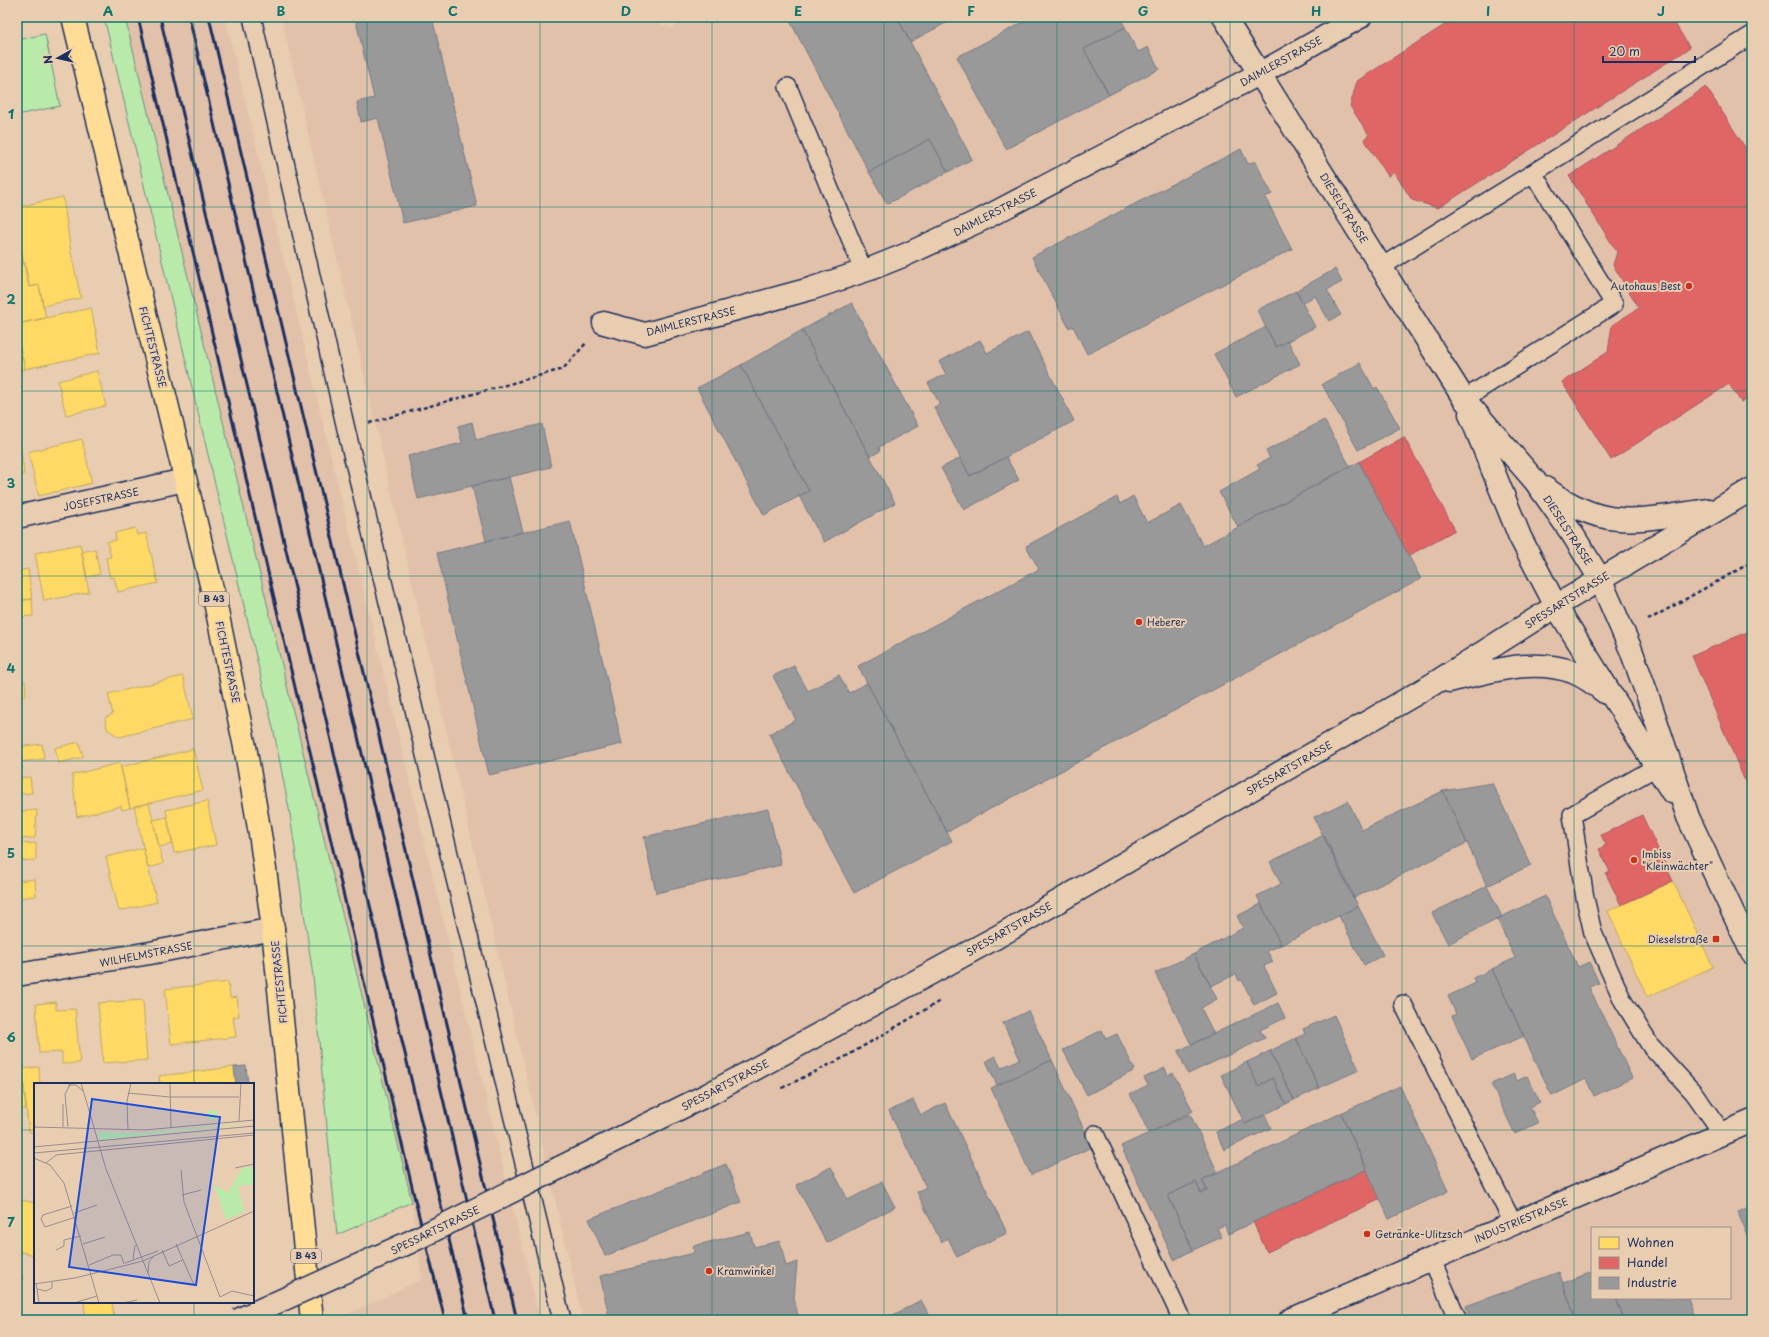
<svg xmlns="http://www.w3.org/2000/svg" width="1769" height="1337" font-family="'Playpen Sans',sans-serif">
	<style>
		.built { fill: #e2c1aa; fill-rule: evenodd }
		.green { fill: #b9eaaa; stroke: #6a8c84 }
		.homes { fill: #ffd966; stroke: #bba664 }
		.shops { fill: #e06666; stroke: #a55664 }
		.industry { fill: #999; stroke: #737987 }
		.lines { fill: none; stroke-linecap: round; stroke-linejoin: round }
		.lane-casing { stroke: #1b2f5e; stroke-width: 20 }
		.street-casing { stroke: #1b2f5e; stroke-width: 25 }
		.secondary-casing { stroke: #1b2f5e; stroke-width: 25 }
		.primary-casing { stroke: #1b2f5e; stroke-width: 25 }
		.path { stroke: #1b2f5e; stroke-width: 2.5; stroke-dasharray: 4 3; stroke-linecap: butt }
		.lane { stroke: #e9cdb0; stroke-width: 17 }
		.street { stroke: #e9cdb0; stroke-width: 22 }
		.secondary { stroke: #e9cdb0; stroke-width: 22 }
		.primary { stroke: #ffdd96; stroke-width: 22 }
		.rail { stroke: #1b2f5e; stroke-width: 3 }
		.secondary-bridge-casing { stroke: #1b2f5e; stroke-width: 25; stroke-linecap: butt }
		.secondary-bridge { stroke: #e9cdb0; stroke-width: 22 }
		.grid { fill: none; stroke: #0f766e; stroke-width: 1; stroke-opacity: 0.55 }
		.poi-dot { fill: #c8321e; stroke: #e9cdb0; stroke-width: 1.5 }
		.labels { text-anchor: middle; stroke-width: 4; stroke-linejoin: round; paint-order: stroke }
		.shield { fill: #e9cdb0; stroke: #595e77; stroke-width: 1 }
		.shield-label { font-size: 9px; font-weight: bold; fill: #1b2f5e }
		.street-label { font-size: 10px; fill: #1b2f5e; stroke: #e9cdb0 }
		.poi-label { font-size: 10px; fill: #1b2f5e; stroke: #e9cdb0; text-anchor: start }
		.inset-road { fill: none; stroke: #978e8f; stroke-width: 1 }
		.view { fill: #1d4ed8; fill-opacity: 0.15; stroke: #1d4ed8; stroke-width: 2 }
		.inset-edge { fill: none; stroke: #1b2f5e; stroke-width: 2 }
		.neatline { fill: none; stroke: #0f766e; stroke-width: 1.5 }
		.grid-label { font-size: 13px; text-anchor: middle; font-weight: bold; fill: #0f766e }
	</style>
	<rect width="100%" height="100%" fill="#e9cdb0"/>
	<filter id="ink" filterUnits="userSpaceOnUse"><feTurbulence type="fractalNoise" baseFrequency=".025" numOctaves="2"/><feDisplacementMap in="SourceGraphic" scale="8" xChannelSelector="R" yChannelSelector="G"/><feConvolveMatrix kernelMatrix="1 2 1 2 8 2 1 2 1" color-interpolation-filters="sRGB"/></filter>
	<g filter="url(#ink)">
		<path class="built" d="M 125,17 L 225,17 L 540,1320 L 336,1320 L 422,1279 L 412,1202 Z
			M 281,17 L 644,17 L 673,29 L 679,17 L 1752,17 L 1752,1320 L 583,1320 ZM 1592,1228 L 1730,1228 L 1730,1298 L 1592,1298 Z"/>
		<path class="green" d="M 104,17 L 125,17 L 412,1202 L 337,1235 L 313,976 L 290,814 L 274,732 Z
			M 45,34 L 60,106 L 17,115 L 17,40 Z"/>
		<path class="homes" d="M 63,197 L 71,253 L 81,298 L 43,306 L 39,285 L 29,287 L 17,231 L 17,207 Z
			M 25,263 L 29,287 L 39,285 L 46,318 L 17,324 L 17,265 Z
			M 91,308 L 100,353 L 25,369 L 17,335 L 17,324 Z
			M 17,335 L 25,369 L 17,371 Z
			M 97,371 L 106,406 L 66,415 L 58,381 Z
			M 82,439 L 92,483 L 39,496 L 28,452 Z
			M 20,442 L 24,474 L 17,475 L 17,443 Z
			M 135,528 L 137,535 L 146,533 L 158,583 L 118,592 L 114,577 L 110,578 L 106,558 L 111,557 L 107,542 L 116,540 L 115,533 Z
			M 80,544 L 89,592 L 44,601 L 35,553 Z
			M 95,549 L 100,574 L 87,577 L 82,552 Z
			M 28,569 L 32,599 L 17,601 L 17,571 Z
			M 32,599 L 33,616 L 17,617 L 17,601 Z
			M 183,676 L 193,719 L 119,737 L 107,729 L 105,718 L 113,714 L 108,694 Z
			M 25,681 L 26,696 L 17,697 L 17,682 Z
			M 79,742 L 83,757 L 59,763 L 55,748 Z
			M 42,744 L 44,759 L 17,762 L 17,747 Z
			M 193,749 L 203,790 L 130,808 L 121,767 Z
			M 120,763 L 130,808 L 122,810 L 121,806 L 77,817 L 72,775 Z
			M 30,777 L 32,793 L 17,794 L 17,778 Z
			M 207,801 L 216,845 L 174,853 L 166,810 Z
			M 149,803 L 163,864 L 148,868 L 134,806 Z
			M 37,810 L 35,838 L 17,839 L 17,812 Z
			M 167,817 L 173,844 L 159,847 L 153,820 Z
			M 36,843 L 36,860 L 17,861 L 17,844 Z
			M 143,848 L 157,902 L 119,911 L 106,857 Z
			M 35,879 L 36,896 L 17,898 L 17,881 Z
			M 1673,881 L 1713,967 L 1647,997 L 1608,911 Z
			M 228,982 L 230,998 L 237,997 L 239,1016 L 233,1017 L 236,1037 L 171,1044 L 165,989 Z
			M 143,1000 L 147,1060 L 103,1063 L 98,1003 Z
			M 56,1002 L 56,1010 L 75,1009 L 80,1063 L 62,1064 L 62,1052 L 39,1053 L 36,1004 Z
			M 17,1033 L 20,1053 L 17,1054 Z
			M 39,1067 L 40,1084 L 35,1084 L 35,1132 L 29,1132 L 22,1069 Z
			M 234,1067 L 236,1084 L 160,1084 L 159,1076 Z
			M 23,1080 L 26,1109 L 17,1110 L 17,1081 Z
			M 17,1199 L 35,1203 L 35,1255 L 17,1251 Z
			M 17,1275 L 23,1276 L 17,1304 Z
			M 84,1302 L 112,1302 L 114,1320 L 86,1320 Z"/>
		<path class="shops" d="M 1457,17 L 1671,17 L 1690,48 L 1438,208 L 1412,200 L 1394,172 L 1388,176 L 1364,139 L 1369,135 L 1350,106 L 1357,81 Z
			M 1706,87 L 1752,158 L 1752,395 L 1741,402 L 1729,384 L 1611,460 L 1562,382 L 1608,352 L 1612,325 L 1639,308 L 1613,265 L 1617,252 L 1569,176 Z
			M 1404,437 L 1455,530 L 1408,556 L 1359,462 Z
			M 1752,630 L 1752,798 L 1692,656 Z
			M 1642,815 L 1673,881 L 1621,905 L 1606,874 L 1610,872 L 1599,849 L 1606,845 L 1601,835 Z
			M 1367,1169 L 1381,1199 L 1267,1252 L 1253,1222 Z"/>
		<path class="industry" d="M 355,17 L 432,17 L 477,206 L 403,223 L 378,118 L 361,122 L 357,102 L 374,98 Z
			M 788,17 L 897,17 L 972,159 L 948,172 L 930,139 L 869,172 Z
			M 902,17 L 957,17 L 910,42 L 898,19 Z
			M 1033,17 L 1120,17 L 1125,27 L 1084,49 L 1109,95 L 1006,149 L 957,57 Z
			M 1125,27 L 1138,52 L 1148,47 L 1159,69 L 1109,95 L 1084,49 Z
			M 930,139 L 948,172 L 887,204 L 869,172 Z
			M 1241,149 L 1248,164 L 1255,161 L 1272,194 L 1265,197 L 1292,249 L 1087,354 L 1073,326 L 1069,328 L 1032,257 Z
			M 1335,269 L 1342,282 L 1327,290 L 1341,315 L 1329,321 L 1315,296 L 1302,303 L 1296,291 Z
			M 1296,291 L 1315,327 L 1276,347 L 1257,310 Z
			M 852,303 L 918,426 L 879,447 L 880,451 L 870,457 L 802,330 Z
			M 1266,327 L 1276,347 L 1288,341 L 1300,364 L 1236,397 L 1214,354 Z
			M 802,330 L 895,503 L 824,542 L 799,496 L 809,491 L 741,365 Z
			M 1028,332 L 1074,421 L 970,476 L 934,407 L 940,404 L 928,383 L 946,374 L 939,362 L 980,340 L 987,353 Z
			M 1360,363 L 1374,389 L 1377,387 L 1400,428 L 1358,450 L 1322,384 Z
			M 741,365 L 809,491 L 764,515 L 697,388 Z
			M 1324,420 L 1350,466 L 1238,527 L 1219,492 L 1260,469 L 1257,465 L 1270,458 L 1266,451 Z
			M 472,422 L 476,440 L 542,424 L 551,467 L 418,499 L 408,456 L 462,443 L 458,426 Z
			M 1006,457 L 1019,480 L 964,510 L 941,468 L 960,458 L 970,476 Z
			M 1359,462 L 1421,579 L 947,832 L 858,666 L 1039,569 L 1026,546 L 1117,497 L 1120,504 L 1133,496 L 1147,523 L 1181,505 L 1203,546 Z
			M 509,477 L 523,532 L 486,541 L 472,486 Z
			M 570,521 L 622,744 L 489,775 L 437,553 Z
			M 794,666 L 808,691 L 839,675 L 849,693 L 867,683 L 952,841 L 854,893 L 769,734 L 796,720 L 773,676 Z
			M 1492,783 L 1531,865 L 1487,886 L 1443,791 Z
			M 1443,791 L 1467,843 L 1353,898 L 1314,817 L 1348,801 L 1362,830 Z
			M 768,809 L 781,865 L 656,893 L 644,837 Z
			M 1324,835 L 1358,906 L 1281,945 L 1257,896 L 1281,884 L 1270,862 Z
			M 1487,886 L 1502,917 L 1448,944 L 1432,913 Z
			M 1545,896 L 1578,967 L 1589,962 L 1599,983 L 1589,987 L 1632,1078 L 1594,1096 L 1586,1079 L 1552,1096 L 1492,969 L 1515,958 L 1497,919 Z
			M 1261,904 L 1281,945 L 1267,951 L 1273,962 L 1264,966 L 1277,993 L 1254,1005 L 1242,980 L 1239,981 L 1236,974 L 1211,986 L 1194,954 L 1243,928 L 1237,916 Z
			M 1358,906 L 1383,955 L 1364,965 L 1339,916 Z
			M 1194,954 L 1217,999 L 1201,1008 L 1214,1034 L 1191,1044 L 1155,973 Z
			M 1492,969 L 1524,1036 L 1472,1059 L 1452,1016 L 1456,1014 L 1448,996 L 1476,983 L 1473,978 Z
			M 1278,1003 L 1285,1018 L 1260,1030 L 1265,1038 L 1188,1074 L 1178,1051 Z
			M 1028,1011 L 1052,1060 L 997,1085 L 986,1061 L 995,1056 L 1001,1068 L 1020,1059 L 1003,1023 Z
			M 1334,1015 L 1359,1070 L 1319,1088 L 1296,1038 L 1305,1034 L 1303,1029 Z
			M 1102,1030 L 1106,1039 L 1117,1034 L 1135,1070 L 1087,1095 L 1063,1050 Z
			M 1296,1038 L 1319,1088 L 1294,1100 L 1270,1051 Z
			M 1270,1051 L 1294,1100 L 1286,1104 L 1273,1078 L 1258,1086 L 1247,1062 Z
			M 1052,1060 L 1092,1147 L 1031,1175 L 991,1088 Z
			M 1247,1062 L 1258,1086 L 1273,1078 L 1286,1104 L 1245,1124 L 1221,1075 Z
			M 246,1066 L 248,1084 L 236,1084 L 234,1067 Z
			M 1165,1068 L 1168,1076 L 1173,1073 L 1193,1111 L 1149,1133 L 1130,1094 L 1148,1085 L 1144,1078 Z
			M 1514,1074 L 1517,1081 L 1527,1076 L 1540,1102 L 1530,1107 L 1538,1123 L 1515,1134 L 1491,1084 Z
			M 1400,1086 L 1448,1191 L 1389,1219 L 1341,1113 Z
			M 913,1100 L 921,1115 L 945,1103 L 1007,1233 L 957,1257 L 948,1238 L 941,1242 L 917,1192 L 926,1187 L 889,1111 Z
			M 1341,1113 L 1367,1169 L 1228,1234 L 1225,1225 L 1217,1228 L 1222,1237 L 1193,1250 L 1168,1195 L 1196,1182 L 1201,1193 L 1207,1190 L 1202,1180 Z
			M 1190,1114 L 1218,1173 L 1202,1180 L 1207,1190 L 1201,1193 L 1196,1182 L 1168,1195 L 1193,1250 L 1174,1260 L 1121,1146 Z
			M 1265,1115 L 1271,1128 L 1224,1150 L 1216,1132 L 1243,1119 L 1245,1124 Z
			M 726,1164 L 741,1202 L 605,1256 L 589,1219 Z
			M 831,1167 L 848,1200 L 882,1182 L 895,1207 L 827,1243 L 796,1185 Z
			M 1752,1207 L 1752,1247 L 1738,1213 Z
			M 750,1232 L 754,1247 L 780,1241 L 786,1266 L 797,1262 L 794,1298 L 799,1320 L 610,1320 L 600,1276 L 694,1253 L 693,1246 Z
			M 1559,1272 L 1576,1320 L 1470,1320 L 1466,1306 Z
			M 1592,1272 L 1592,1298 L 1616,1298 L 1624,1320 L 1576,1320 L 1563,1283 Z
			M 1616,1298 L 1688,1298 L 1696,1320 L 1624,1320 Z
			M 921,1300 L 932,1320 L 884,1320 Z
			M 1453,1311 L 1456,1320 L 1433,1320 Z"/>
		<g class="lines">
			<g class="lane-casing">
				<path id="lane" d="M 252,17 L 346,429 L 562,1320
					M 788,87 L 864,272
					M 1381,267 L 1533,173
					M 1464,399 L 1614,304 L 1533,173 L 1752,35
					M 1656,767 L 1572,815 L 1585,898 L 1593,933 L 1623,1001 L 1650,1045 L 1694,1093 L 1723,1134
					M 1403,1004 L 1513,1223
					M 1095,1134 L 1182,1320
					M 1431,1258 L 1458,1320"/>
			</g>
			<g class="street-casing">
				<path id="street" d="M 604,323 L 645,334 L 810,289 L 870,269 L 905,255 L 983,219 L 1259,74 L 1360,17
					M 17,517 L 185,480
					M 17,975 L 150,953 L 273,929
					M 1290,1320 L 1752,1121"/>
			</g>
			<g class="secondary-casing">
				<path id="secondary" d="M 1224,17 L 1464,399 L 1535,481 L 1573,535 L 1600,579 L 1631,650 L 1647,694 L 1688,817 L 1752,953
					M 1470,414 L 1520,537 L 1556,606 L 1672,792
					M 1545,488 C 1561,500 1585,513 1605,517 C 1634,524 1679,514 1709,510
					M 1449,681 C 1488,672 1533,657 1573,672 C 1585,677 1596,685 1606,693
					M 559,1168 L 709,1094 L 997,937 L 1433,684 L 1556,606 L 1752,489"/>
			</g>
			<g class="primary-casing">
				<path id="primary" d="M 73,17 L 214,597 L 246,752 L 261,840 L 273,929 L 312,1320"/>
			</g>
			<path class="path" d="M 369,423 L 563,369 L 587,342
				M 1648,620 L 1752,562
				M 782,1088 L 845,1057 L 940,1001"/>
			<use href="#lane" class="lane"/>
			<use href="#street" class="street"/>
			<use href="#secondary" class="secondary"/>
			<use href="#primary" class="primary"/>
			<path class="rail" d="M 138,17 L 416,1204 L 445,1320
				M 160,17 L 468,1320
				M 189,17 L 495,1320
				M 209,17 L 517,1320"/>
			<g class="secondary-bridge-casing">
				<path id="secondary-bridge" d="M 238,1320 L 410,1242 L 559,1168"/>
			</g>
			<use href="#secondary-bridge" class="secondary-bridge"/>
		</g>
	</g>
	<path class="grid" d="M 194,17 L 194,1084M 367,17 L 367,1320M 540,17 L 540,1320M 712,17 L 712,1320M 884,17 L 884,1320M 1057,17 L 1057,1320M 1230,17 L 1230,1320M 1402,17 L 1402,1320M 1574,17 L 1574,1320M 17,207 L 1752,207M 17,391 L 1752,391M 17,576 L 1752,576M 17,761 L 1752,761M 17,946 L 1752,946M 17,1130 L 35,1130M 253,1130 L 1752,1130M 194,1302 L 194,1320"/>
	<g class="poi-dot">
		<circle cx="1689" cy="286" r="4"/>
		<circle cx="1139" cy="622" r="4"/>
		<circle cx="1634" cy="860" r="4"/>
		<rect x="1712" y="935" width="8" height="8" rx="2"/>
		<circle cx="1367" cy="1234" r="4"/>
		<circle cx="709" cy="1271" r="4"/>
	</g>
	<g class="labels">
		<g class="shield">
			<rect x="199" y="592" width="30" height="14" rx="3"/>
			<rect x="291" y="1249" width="30" height="14" rx="3"/>
		</g>
		<g class="shield-label">
			<text x="214" y="602">B 43</text>
			<text x="306" y="1259">B 43</text>
		</g>
		<g class="street-label">
			<text transform="translate(1281 61) rotate(-29)" y="4">DAIMLERSTRASSE</text>
			<text transform="translate(1344 208) rotate(58)" y="4">DIESELSTRASSE</text>
			<text transform="translate(995 212) rotate(-27)" y="4">DAIMLERSTRASSE</text>
			<text transform="translate(691 321) rotate(-14)" y="4">DAIMLERSTRASSE</text>
			<text transform="translate(153 347) rotate(76)" y="4">FICHTESTRASSE</text>
			<text transform="translate(101 499) rotate(-12)" y="4">JOSEFSTRASSE</text>
			<text transform="translate(1568 530) rotate(57)" y="4">DIESELSTRASSE</text>
			<text transform="translate(1567 600) rotate(-32)" y="4">SPESSARTSTRASSE</text>
			<text transform="translate(228 662) rotate(78)" y="4">FICHTESTRASSE</text>
			<text transform="translate(1289 768) rotate(-30)" y="4">SPESSARTSTRASSE</text>
			<text transform="translate(1009 929) rotate(-30)" y="4">SPESSARTSTRASSE</text>
			<text transform="translate(146 954) rotate(-11)" y="4">WILHELMSTRASSE</text>
			<text transform="translate(279 982) rotate(-96)" y="4">FICHTESTRASSE</text>
			<text transform="translate(725 1085) rotate(-28)" y="4">SPESSARTSTRASSE</text>
			<text transform="translate(1521 1220) rotate(-23)" y="4">INDUSTRIESTRASSE</text>
			<text transform="translate(435 1230) rotate(-26)" y="4">SPESSARTSTRASSE</text>
		</g>
		<g class="poi-label">
			<text x="1681" y="290" text-anchor="end">Autohaus Best</text>
			<text x="1147" y="626">Heberer</text>
			<text x="1642" y="858">Imbiss<tspan x="1642" dy="12">"Kleinwächter"</tspan></text>
			<text x="1708" y="943" text-anchor="end">Dieselstraße</text>
			<text x="1375" y="1238">Getränke-Ulitzsch</text>
			<text x="717" y="1275">Kramwinkel</text>
		</g>
	</g>
	<g transform="translate(34 1083)">
		<rect width="220" height="220" fill="#e9cdb0"/>
		<path d="M173 32a5 5 0 1 1 10 0a5 5 0 1 1-10 0ZM 220,40 L 66,57 L 64,49 L 104,50 ZM 220,84 L 220,101 L 204,103 L 210,129 L 192,137 L 180,101 L 194,110 L 208,85 Z" fill="#b9eaaa"/>
		<path class="inset-road" d="M 47,0 L 72,86 L 126,220M 136,0 L 137,45M 34,2 L 42,2 L 49,8M 94,10 L 136,14 L 205,14M 29,21 L 29,44M 205,38 L 207,0M 0,44 L 111,47 L 220,37M 34,44 L 31,11 L 37,0M 94,47 L 93,18 L 97,0M 0,64 L 220,43M 0,70 L 220,50M 0,75 L 16,82 L 30,100 L 65,220M 12,80 L 22,72 L 220,52M 201,85 L 220,81M 147,87 L 150,119 L 186,214 L 198,208 L 220,213M 148,112 L 167,107M 38,123 L 9,132 L 7,136 L 11,144 L 42,134M 40,130 L 63,122M 49,161 L 71,154M 142,161 L 149,177M 22,167 L 30,163 L 30,157 L 47,153M 128,167 L 135,183 L 149,177 L 160,202M 99,176 L 101,162M 91,180 L 124,168M 55,182 L 79,172 L 87,172 L 90,181M 114,190 L 115,179 L 119,174M 0,201 L 41,195 L 109,178 L 220,128M 2,201 L 3,206 L 12,208 L 18,205 L 18,199M 3,206 L 5,220M 40,220 L 63,213M 89,220 L 103,217"/>
		<path class="view" d="M 58,16 L 186,34 L 162,202 L 35,184 Z"/>
		<rect width="220" height="220" class="inset-edge"/>
	</g>
	<rect width="1769" height="1337" fill="none" stroke="#e9cdb0" stroke-width="44"/>
	<rect x="1591" y="1227" width="140" height="72" fill="#e9cdb0" stroke="#978e8f"/>
	<rect x="1599" y="1237" width="20" height="12" fill="#ffd966" stroke="#978e8f"/>
	<text x="1627" y="1247" font-size="12" fill="#1b2f5e">Wohnen</text>
	<rect x="1599" y="1257" width="20" height="12" fill="#e06666" stroke="#978e8f"/>
	<text x="1627" y="1267" font-size="12" fill="#1b2f5e">Handel</text>
	<rect x="1599" y="1277" width="20" height="12" fill="#999999" stroke="#978e8f"/>
	<text x="1627" y="1287" font-size="12" fill="#1b2f5e">Industrie</text>
	<g transform="translate(58 58) rotate(262)" stroke="#e9cdb0" stroke-width="3" paint-order="stroke">
	<path d="M0-3L7 15L0 10L-7 15Z" fill="#1b2f5e"/>
	<text y="-6" font-size="11" font-weight="bold" text-anchor="middle" fill="#1b2f5e">N</text>
	</g>
	<path d="M1603 56v6h92v-6" fill="none" stroke="#1b2f5e" stroke-width="2"/>
	<text x="1609" y="56" font-size="12" fill="#1b2f5e" stroke="#e9cdb0" stroke-width="3" paint-order="stroke">20 m</text>
	<rect x="22" y="22" width="1725" height="1293" class="neatline"/>
	<g class="grid-label">
		<text x="108" y="16">A</text>
		<text x="281" y="16">B</text>
		<text x="453" y="16">C</text>
		<text x="626" y="16">D</text>
		<text x="798" y="16">E</text>
		<text x="971" y="16">F</text>
		<text x="1143" y="16">G</text>
		<text x="1316" y="16">H</text>
		<text x="1488" y="16">I</text>
		<text x="1661" y="16">J</text>
		<text x="11" y="119">1</text>
		<text x="11" y="304">2</text>
		<text x="11" y="488">3</text>
		<text x="11" y="673">4</text>
		<text x="11" y="858">5</text>
		<text x="11" y="1042">6</text>
		<text x="11" y="1227">7</text>
	</g>
</svg>
